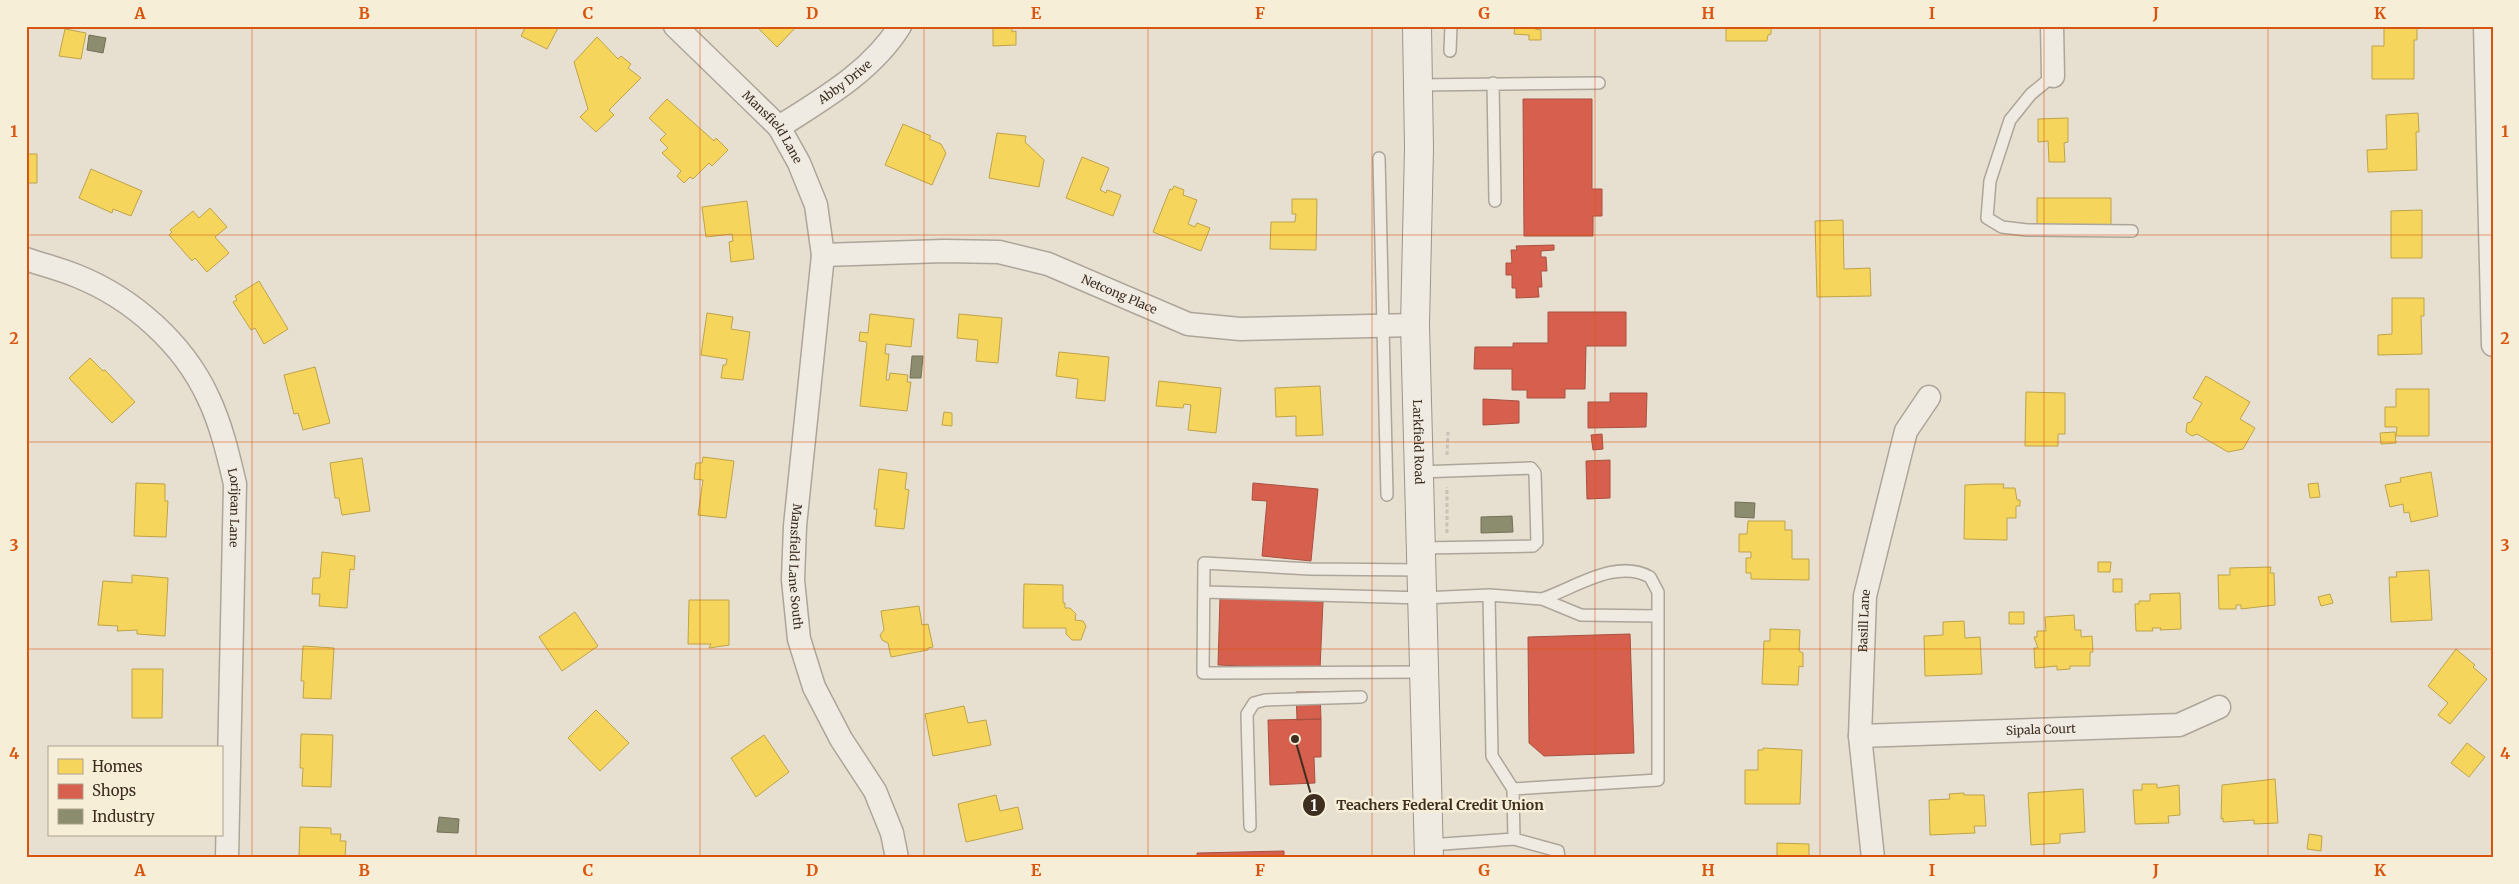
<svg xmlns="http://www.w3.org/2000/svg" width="2519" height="884" font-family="Merriweather,serif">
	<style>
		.homes { fill: #f6d55c; stroke: #bea34a }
		.shops { fill: #d6604d; stroke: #a85140 }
		.industry { fill: #8c8c6e; stroke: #747057 }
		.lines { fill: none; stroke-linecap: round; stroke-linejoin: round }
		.lane-casing { stroke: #ada599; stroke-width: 14 }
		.street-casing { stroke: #ada599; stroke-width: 25 }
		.secondary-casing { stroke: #9c958a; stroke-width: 30 }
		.path { stroke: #c8c2b9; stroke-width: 3; stroke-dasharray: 4 2.5; stroke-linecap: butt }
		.lane { stroke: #efebe3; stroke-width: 11 }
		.street { stroke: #efebe3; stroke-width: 22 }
		.secondary { stroke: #efebe3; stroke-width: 28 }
		.grid { fill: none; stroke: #d7550e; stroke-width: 1; stroke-opacity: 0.55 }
		.labels { text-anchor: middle; stroke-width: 5; stroke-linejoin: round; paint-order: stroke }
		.street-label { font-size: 12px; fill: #3d2e20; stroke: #f7eed8 }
		.leader { fill: none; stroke: #3d2e20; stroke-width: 2 }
		.callout-dot { fill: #3d2e20; stroke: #f7eed8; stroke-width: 2 }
		.mark-label { font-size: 15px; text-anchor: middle; font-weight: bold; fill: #fff }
		.callout-label { font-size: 14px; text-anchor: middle; font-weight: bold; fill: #3d2e20; stroke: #f7eed8; stroke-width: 5; stroke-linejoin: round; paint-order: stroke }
		.neatline { fill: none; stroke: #d7550e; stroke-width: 2 }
		.grid-label { font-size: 16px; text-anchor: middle; font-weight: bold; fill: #d7550e }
	</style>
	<rect width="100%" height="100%" fill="#e7e0d1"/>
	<path class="homes" d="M 526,26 L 559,26 L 547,49 L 521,36 Z
		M 756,26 L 797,26 L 777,47 Z
		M 993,26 L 1012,26 L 1012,32 L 1016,31 L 1016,45 L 993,46 Z
		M 1515,26 L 1535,26 L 1535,29 L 1541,30 L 1541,40 L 1529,40 L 1529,35 L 1514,34 Z
		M 1726,26 L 1771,26 L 1771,34 L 1768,35 L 1767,41 L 1726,41 Z
		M 2384,26 L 2417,26 L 2417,40 L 2414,40 L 2414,79 L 2372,79 L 2372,46 L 2384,46 Z
		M 65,29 L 86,33 L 81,59 L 59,56 Z
		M 597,37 L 618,59 L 621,56 L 631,64 L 628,68 L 641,78 L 609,110 L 614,115 L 596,132 L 580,117 L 588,109 L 574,62 Z
		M 667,99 L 714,141 L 716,138 L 728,150 L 712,166 L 709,163 L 693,179 L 690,177 L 684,183 L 677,176 L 681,171 L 662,153 L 668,148 L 660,140 L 666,134 L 649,118 Z
		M 2418,113 L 2419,132 L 2416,132 L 2417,170 L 2368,172 L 2367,150 L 2387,149 L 2386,115 Z
		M 2068,118 L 2068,142 L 2064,143 L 2065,162 L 2049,162 L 2048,141 L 2038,142 L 2038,119 Z
		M 903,124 L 931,136 L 929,139 L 941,144 L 946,153 L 932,185 L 885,165 Z
		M 997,133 L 1026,136 L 1025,142 L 1044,160 L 1039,187 L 989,178 Z
		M 26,154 L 37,154 L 37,183 L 26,183 Z
		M 1082,157 L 1109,168 L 1100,190 L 1106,193 L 1107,190 L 1121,195 L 1113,216 L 1066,198 Z
		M 91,169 L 142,191 L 131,216 L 113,209 L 112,213 L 79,198 Z
		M 1174,186 L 1184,190 L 1183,195 L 1197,200 L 1188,224 L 1195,227 L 1197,223 L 1210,228 L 1201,251 L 1153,232 L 1170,189 L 1172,190 Z
		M 2037,198 L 2111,198 L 2111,227 L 2037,226 Z
		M 1292,199 L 1317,199 L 1316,250 L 1270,249 L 1271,222 L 1295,222 L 1296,214 L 1292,214 Z
		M 747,201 L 754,259 L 731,262 L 729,242 L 733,241 L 732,234 L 706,237 L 702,207 Z
		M 210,208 L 227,227 L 215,237 L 229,253 L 207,272 L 195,258 L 192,261 L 169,235 L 172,232 L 170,230 L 193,211 L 199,218 Z
		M 2422,210 L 2422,258 L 2391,258 L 2391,211 Z
		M 1843,220 L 1844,269 L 1870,268 L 1871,296 L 1817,297 L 1815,221 Z
		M 259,281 L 288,329 L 264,344 L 255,328 L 251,330 L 233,302 L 237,300 L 235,296 Z
		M 2392,298 L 2424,298 L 2424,316 L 2421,316 L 2422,354 L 2378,355 L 2378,335 L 2392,334 Z
		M 707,313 L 733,317 L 731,329 L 750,332 L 743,380 L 721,378 L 723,365 L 726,365 L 727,359 L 701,355 Z
		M 870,314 L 914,319 L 911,347 L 886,344 L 885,354 L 889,354 L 886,380 L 889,380 L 890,373 L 908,375 L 907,382 L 911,382 L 907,411 L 860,406 L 867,342 L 859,341 L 860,332 L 868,333 Z
		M 959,314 L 1002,318 L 998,363 L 976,361 L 978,340 L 957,338 Z
		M 1059,352 L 1109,357 L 1105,401 L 1076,398 L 1078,379 L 1056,376 Z
		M 90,358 L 103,371 L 105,370 L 135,402 L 112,423 L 69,378 Z
		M 315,367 L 330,423 L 303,430 L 298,413 L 294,414 L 284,375 Z
		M 2206,376 L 2250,402 L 2240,419 L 2255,428 L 2243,449 L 2228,452 L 2197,434 L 2192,436 L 2186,432 L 2187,423 L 2191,422 L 2202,403 L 2193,398 Z
		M 1159,381 L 1221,388 L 1216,433 L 1188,430 L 1191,405 L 1184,404 L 1183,408 L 1156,406 Z
		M 1320,386 L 1323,435 L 1296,436 L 1296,416 L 1276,417 L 1275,388 Z
		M 2396,389 L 2429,389 L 2429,436 L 2396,436 L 2397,427 L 2385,427 L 2385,407 L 2396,407 Z
		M 2026,392 L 2065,393 L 2065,434 L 2058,434 L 2058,446 L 2025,446 Z
		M 944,412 L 952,413 L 952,426 L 942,425 Z
		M 2395,432 L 2396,443 L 2381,444 L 2380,433 Z
		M 703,457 L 734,461 L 726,518 L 698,515 L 703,480 L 694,479 L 696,463 L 702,463 Z
		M 362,458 L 370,511 L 342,515 L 339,498 L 335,498 L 330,463 Z
		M 879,469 L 907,473 L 905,489 L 909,490 L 904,529 L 875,526 L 877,509 L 874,509 Z
		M 2431,472 L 2438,516 L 2411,522 L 2409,512 L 2404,513 L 2403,504 L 2390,507 L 2385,485 L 2401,482 L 2400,478 Z
		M 136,483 L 165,484 L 165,501 L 168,501 L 166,537 L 134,536 Z
		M 2318,483 L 2320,497 L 2310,498 L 2308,484 Z
		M 1986,484 L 2004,484 L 2003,488 L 2015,488 L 2017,500 L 2020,500 L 2020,506 L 2016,506 L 2016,518 L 2007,518 L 2007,540 L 1964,539 L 1965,485 Z
		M 1748,521 L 1785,521 L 1785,530 L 1792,530 L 1792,559 L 1809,559 L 1809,580 L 1751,579 L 1751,573 L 1746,573 L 1746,558 L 1751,558 L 1751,552 L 1739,552 L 1739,534 L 1747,534 Z
		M 322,552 L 355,556 L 354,570 L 350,569 L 347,608 L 319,606 L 320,594 L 312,594 L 313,578 L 320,578 Z
		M 2098,562 L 2111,562 L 2110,572 L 2098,572 Z
		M 2271,567 L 2270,573 L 2274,573 L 2275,605 L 2241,609 L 2241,605 L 2236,605 L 2236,609 L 2219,609 L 2218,575 L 2230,575 L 2230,568 Z
		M 2429,570 L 2432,620 L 2391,622 L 2389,577 L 2397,577 L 2396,572 Z
		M 132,575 L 168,578 L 165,636 L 137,634 L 137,630 L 117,631 L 118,626 L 98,625 L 103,581 L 132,583 Z
		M 2113,579 L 2122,579 L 2122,592 L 2113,592 Z
		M 1024,584 L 1063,585 L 1063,603 L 1065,603 L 1065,608 L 1070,608 L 1076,614 L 1075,620 L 1083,621 L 1086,626 L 1081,640 L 1072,640 L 1066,634 L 1066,628 L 1023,628 Z
		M 2180,593 L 2181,629 L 2160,630 L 2161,628 L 2152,628 L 2153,631 L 2136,631 L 2135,604 L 2139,604 L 2139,601 L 2150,601 L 2150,594 Z
		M 2330,594 L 2333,603 L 2321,606 L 2318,597 Z
		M 689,600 L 729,600 L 729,645 L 709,648 L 711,644 L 688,644 Z
		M 919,606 L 922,625 L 928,624 L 933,647 L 928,648 L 928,650 L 891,657 L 888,643 L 882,640 L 880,635 L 884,630 L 881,611 Z
		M 575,612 L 598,646 L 562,671 L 539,637 Z
		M 2009,612 L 2024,612 L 2024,624 L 2009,624 Z
		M 2074,615 L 2075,630 L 2081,630 L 2081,637 L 2092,636 L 2093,652 L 2090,652 L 2090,666 L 2070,666 L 2070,669 L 2057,670 L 2057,666 L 2035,668 L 2034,648 L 2038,648 L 2034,637 L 2037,637 L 2037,631 L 2046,631 L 2045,617 Z
		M 1964,621 L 1965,638 L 1980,637 L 1982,674 L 1925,676 L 1924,636 L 1943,635 L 1943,622 Z
		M 1770,629 L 1800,630 L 1799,651 L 1803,653 L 1803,667 L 1799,666 L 1798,685 L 1762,684 L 1764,641 L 1770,641 Z
		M 303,646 L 334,648 L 331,699 L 303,698 L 304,681 L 301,681 Z
		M 2456,649 L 2475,665 L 2473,667 L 2487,679 L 2450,724 L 2438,715 L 2448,703 L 2428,686 Z
		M 132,669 L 163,669 L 162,718 L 132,718 Z
		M 964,706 L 968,723 L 986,720 L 991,745 L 933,756 L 925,714 Z
		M 596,710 L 629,743 L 600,771 L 568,738 Z
		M 301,734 L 333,735 L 331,787 L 302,786 L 303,768 L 300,768 Z
		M 764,735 L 789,772 L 756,797 L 731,758 Z
		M 2467,743 L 2485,757 L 2469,777 L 2451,763 Z
		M 1763,748 L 1802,750 L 1800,804 L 1745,804 L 1745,770 L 1758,770 L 1758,750 L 1763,750 Z
		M 2275,779 L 2278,823 L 2254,824 L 2254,820 L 2223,822 L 2223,818 L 2221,819 L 2222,785 Z
		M 2142,784 L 2157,784 L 2157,788 L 2179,785 L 2180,815 L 2168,816 L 2169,823 L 2135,824 L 2133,790 L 2142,790 Z
		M 2083,789 L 2085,832 L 2060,834 L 2060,843 L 2031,845 L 2028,793 Z
		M 1964,793 L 1964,795 L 1984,795 L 1986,826 L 1974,826 L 1975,833 L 1930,835 L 1929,800 L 1950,799 L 1949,794 Z
		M 996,795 L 1000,811 L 1018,807 L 1023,829 L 966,842 L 958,804 Z
		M 300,827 L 331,828 L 331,834 L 341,834 L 340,841 L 346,841 L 345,858 L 299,858 Z
		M 2309,834 L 2322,836 L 2321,851 L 2307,849 Z
		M 1777,843 L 1809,844 L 1809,858 L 1772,858 L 1777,856 Z"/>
	<path class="shops" d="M 1523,99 L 1592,99 L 1592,189 L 1602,189 L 1602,216 L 1593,216 L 1593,236 L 1524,236 Z
		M 1554,245 L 1554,250 L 1541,251 L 1541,257 L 1546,257 L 1547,271 L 1541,271 L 1542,287 L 1538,287 L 1539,297 L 1516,298 L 1516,288 L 1512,288 L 1512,275 L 1506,275 L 1506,263 L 1512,263 L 1511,250 L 1517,250 L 1516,246 Z
		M 1548,312 L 1626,312 L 1626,346 L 1586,346 L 1585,389 L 1565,389 L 1565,398 L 1527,398 L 1527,390 L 1512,390 L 1512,369 L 1474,369 L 1475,347 L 1513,347 L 1513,343 L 1548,343 Z
		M 1610,393 L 1647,393 L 1646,427 L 1588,428 L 1588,402 L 1610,402 Z
		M 1483,399 L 1519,401 L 1519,423 L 1483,425 Z
		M 1602,434 L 1603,449 L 1593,450 L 1591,435 Z
		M 1610,460 L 1610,498 L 1587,499 L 1586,461 Z
		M 1253,483 L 1318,489 L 1311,561 L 1262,556 L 1267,501 L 1252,500 Z
		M 1220,598 L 1323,602 L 1320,669 L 1218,665 Z
		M 1630,634 L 1634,753 L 1544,756 L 1529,743 L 1528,637 Z
		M 1296,692 L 1320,692 L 1321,719 L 1297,720 Z
		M 1321,719 L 1321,757 L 1314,757 L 1315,783 L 1270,785 L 1268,720 Z
		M 1284,851 L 1284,858 L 1197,858 L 1197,853 Z"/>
	<path class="industry" d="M 89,35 L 106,38 L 103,53 L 87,50 Z
		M 912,356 L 923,356 L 921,378 L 910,378 Z
		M 1735,502 L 1755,503 L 1754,518 L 1735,517 Z
		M 1512,516 L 1513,532 L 1481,533 L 1481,517 Z
		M 439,817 L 459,819 L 458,833 L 437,832 Z"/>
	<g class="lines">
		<g class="lane-casing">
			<path id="lane" d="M 1450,51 L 1451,26
				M 2053,76 L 2031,94 L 2010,120 L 1990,181 L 1987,218 L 2002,227 L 2027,230 L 2132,231
				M 1493,83 L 1495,201
				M 1417,85 L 1599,83
				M 1379,158 L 1387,495
				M 1419,472 L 1531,468 L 1535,473 L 1537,542 L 1533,546 L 1422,548
				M 1422,570 L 1310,569 L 1204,563 L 1203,673 L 1425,672
				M 1204,592 L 1423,598 L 1489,595 L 1492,756 L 1513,789 L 1514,839
				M 1489,595 L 1542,599 L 1581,615 L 1658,616
				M 1513,789 L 1658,780 L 1658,592 L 1650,577 C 1616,558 1575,588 1542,599
				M 1250,826 L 1247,714 L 1254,703 L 1265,700 L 1361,697
				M 1429,845 L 1514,839 L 1558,851 L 1559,858"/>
		</g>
		<g class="street-casing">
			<g id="street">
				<path id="s1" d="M 675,26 L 779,127 L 799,163 L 816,205 L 823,255 L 795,526 L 793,580 L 799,639 L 814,687 L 841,739 L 875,791 L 892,833 L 897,858"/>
				<path d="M 2052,26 L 2053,76"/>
				<path d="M 2485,26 L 2493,345"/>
				<path id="s2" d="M 779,127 C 823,99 872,71 900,26"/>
				<path id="s3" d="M 823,255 L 944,251 L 999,252 L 1048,264 L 1188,324 L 1240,329 L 1415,325"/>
				<path id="s4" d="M 26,259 C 43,265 60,269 77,276 C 132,298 183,343 208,397 C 221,424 228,454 235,484 L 227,858"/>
				<path id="s5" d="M 1860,736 L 2179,725 L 2219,707"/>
				<path id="s6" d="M 1873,858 L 1860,736 L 1865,596 L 1906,431 L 1929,397"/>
			</g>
		</g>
		<g class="secondary-casing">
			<g id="secondary">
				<path id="s7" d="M 1417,26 L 1419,148 L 1415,325 L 1429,858"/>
			</g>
		</g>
		<path class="path" d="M 1447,455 L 1448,432
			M 1447,533 L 1447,487"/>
		<use href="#lane" class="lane"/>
		<use href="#street" class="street"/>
		<use href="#secondary" class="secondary"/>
	</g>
	<path class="grid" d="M 252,26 L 252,858M 476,26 L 476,858M 700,26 L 700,858M 924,26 L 924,858M 1148,26 L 1148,858M 1372,26 L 1372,858M 1595,26 L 1595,858M 1820,26 L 1820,858M 2044,26 L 2044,858M 2268,26 L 2268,858M 26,235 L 2493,235M 26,442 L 2493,442M 26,649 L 2493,649"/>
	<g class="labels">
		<g class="street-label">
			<text dy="4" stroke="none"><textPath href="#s2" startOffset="80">Abby Drive</textPath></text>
			<text dy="4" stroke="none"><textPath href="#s1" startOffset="141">Mansfield Lane</textPath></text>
			<text dy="4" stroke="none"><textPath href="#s3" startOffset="304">Netcong Place</textPath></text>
			<text dy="4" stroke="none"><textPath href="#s7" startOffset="416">Larkfield Road</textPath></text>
			<text dy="4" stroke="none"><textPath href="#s4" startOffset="351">Lorijean Lane</textPath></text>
			<text dy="4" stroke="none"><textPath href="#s1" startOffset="595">Mansfield Lane South</textPath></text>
			<text dy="4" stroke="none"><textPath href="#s6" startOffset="238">Basill Lane</textPath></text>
			<text dy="4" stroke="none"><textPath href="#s5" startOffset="181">Sipala Court</textPath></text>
		</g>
	</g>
	<path class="leader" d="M1295 739L1314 805"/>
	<g class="callout-dot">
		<circle cx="1295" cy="739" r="5"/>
		<circle cx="1314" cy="805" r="12"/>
	</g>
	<g class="mark-label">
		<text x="1314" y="811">1</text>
	</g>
	<g class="callout-label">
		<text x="1440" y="810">Teachers Federal Credit Union</text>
	</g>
	<rect width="2519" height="884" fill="none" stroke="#f7eed8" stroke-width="55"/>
	<rect x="48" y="746" width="175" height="90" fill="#f7eed8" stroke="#ada18e"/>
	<rect x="58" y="759" width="25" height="15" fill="#f6d55c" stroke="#ada18e"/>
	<text x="92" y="772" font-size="15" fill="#3d2e20">Homes</text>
	<rect x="58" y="784" width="25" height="15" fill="#d6604d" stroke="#ada18e"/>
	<text x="92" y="796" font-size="15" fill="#3d2e20">Shops</text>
	<rect x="58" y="809" width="25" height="15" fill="#8c8c6e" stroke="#ada18e"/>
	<text x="92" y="822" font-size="15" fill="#3d2e20">Industry</text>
	<rect x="28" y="28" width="2464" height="828" class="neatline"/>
	<g class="grid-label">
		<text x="140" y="19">A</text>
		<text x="364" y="19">B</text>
		<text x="588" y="19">C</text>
		<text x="812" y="19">D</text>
		<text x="1036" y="19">E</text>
		<text x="1260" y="19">F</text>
		<text x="1484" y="19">G</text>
		<text x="1708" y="19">H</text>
		<text x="1932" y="19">I</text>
		<text x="2156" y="19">J</text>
		<text x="2380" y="19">K</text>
		<text x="14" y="137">1</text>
		<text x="2505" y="137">1</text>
		<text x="14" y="344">2</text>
		<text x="2505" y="344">2</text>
		<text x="14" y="551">3</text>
		<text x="2505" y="551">3</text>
		<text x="14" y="759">4</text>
		<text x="2505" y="759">4</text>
		<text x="140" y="876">A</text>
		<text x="364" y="876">B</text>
		<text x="588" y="876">C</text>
		<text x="812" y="876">D</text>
		<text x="1036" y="876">E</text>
		<text x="1260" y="876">F</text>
		<text x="1484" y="876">G</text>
		<text x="1708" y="876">H</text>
		<text x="1932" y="876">I</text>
		<text x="2156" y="876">J</text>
		<text x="2380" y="876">K</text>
	</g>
</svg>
